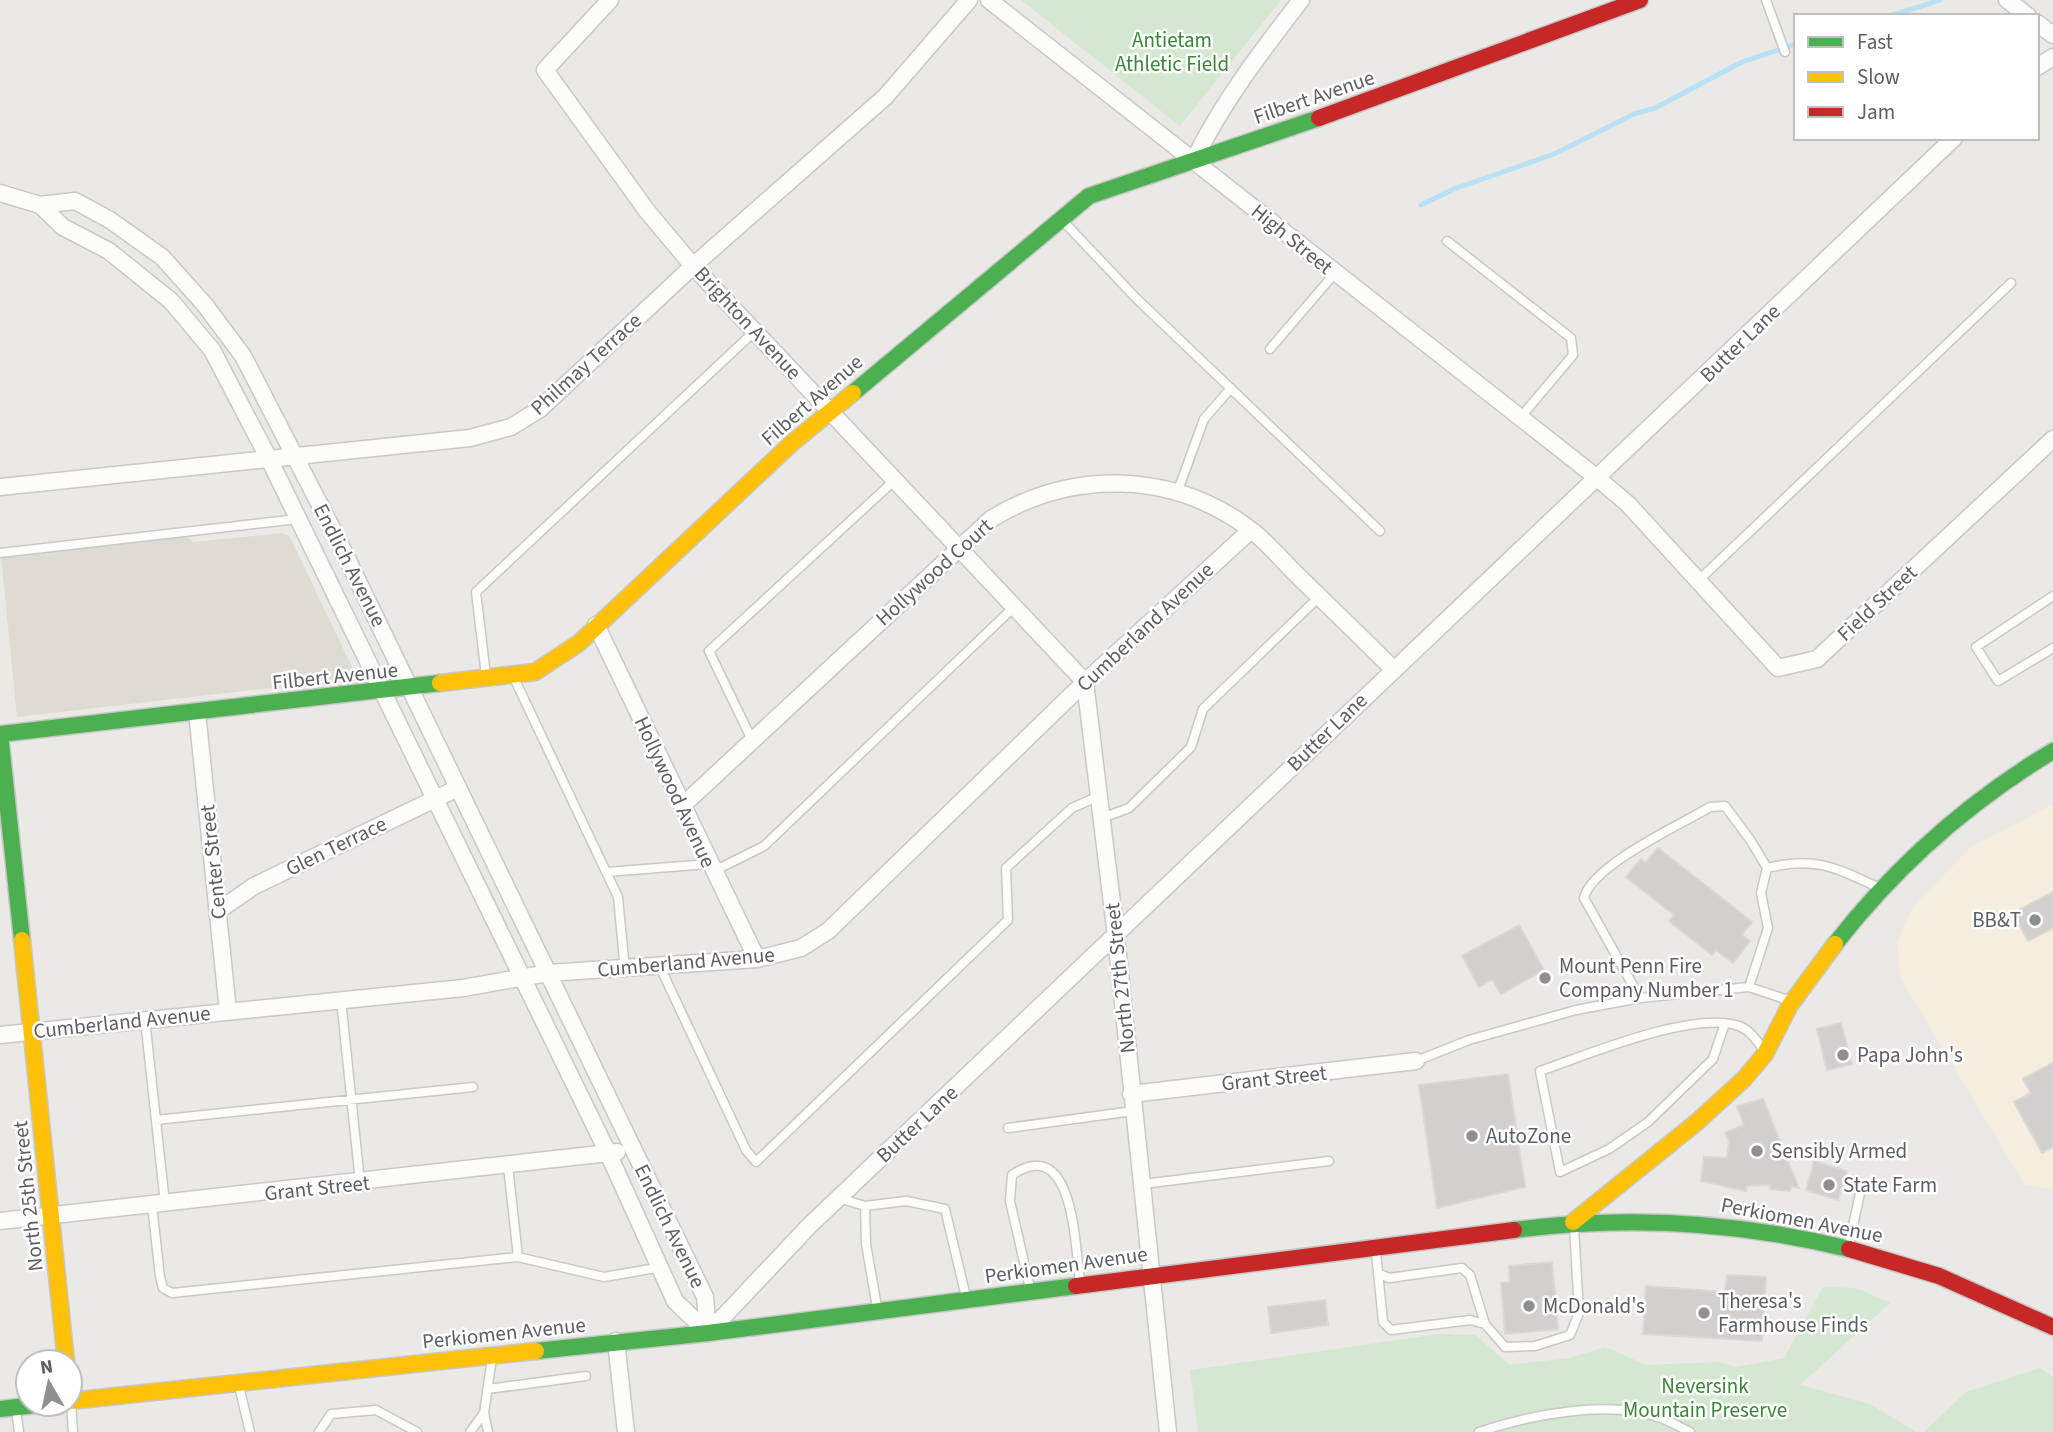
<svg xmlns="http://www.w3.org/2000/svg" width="2053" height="1432" font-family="'Source Sans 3',sans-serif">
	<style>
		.commercial { fill: #f5eede }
		.education { fill: #dedbd5 }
		.green { fill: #d4e7d1 }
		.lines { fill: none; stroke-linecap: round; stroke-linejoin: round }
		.stream { stroke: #b9e1f6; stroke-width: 5 }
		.building { fill: #d1d0ce; stroke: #dad8d4; stroke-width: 2 }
		.lane-casing { stroke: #c7c8c7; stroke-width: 11 }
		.street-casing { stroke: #c7c8c7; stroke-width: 19 }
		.fast-casing { stroke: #c7c7c7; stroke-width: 19 }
		.slow-casing { stroke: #c7c7c7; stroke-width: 19 }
		.jam-casing { stroke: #c7c7c7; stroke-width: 19 }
		.lane { stroke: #fcfcfb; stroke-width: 8 }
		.street { stroke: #fcfcfb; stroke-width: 16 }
		.fast { stroke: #4caf50; stroke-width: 16 }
		.slow { stroke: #ffc107; stroke-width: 16 }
		.jam { stroke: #c62828; stroke-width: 16 }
		.poi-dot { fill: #8d8f90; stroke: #fff; stroke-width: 2.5 }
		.labels { text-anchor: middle; stroke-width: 5; stroke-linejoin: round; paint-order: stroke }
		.park-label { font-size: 21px; fill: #3a8637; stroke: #fff }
		.street-label { font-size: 21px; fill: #5b5f63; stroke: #fff }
		.poi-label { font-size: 21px; fill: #5b5f63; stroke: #fff; text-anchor: start }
	</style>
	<rect width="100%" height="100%" fill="#ebe9e5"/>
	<path class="commercial" d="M 2053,804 L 2053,1189 L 2025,1185 L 1900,977 L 1897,941 L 1913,907 L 1970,848 Z"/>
	<path class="education" d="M 282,533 L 290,537 L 357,678 L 17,717 L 1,556 L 185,535 L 193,542 Z"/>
	<path class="green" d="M 1021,0 L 1281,0 L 1180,126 Z
		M 1823,1287 L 1856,1288 L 1890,1303 L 1800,1385 L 1870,1404 L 1916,1432 L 1198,1432 L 1190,1370 L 1439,1334 L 1475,1335 L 1510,1365 L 1569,1358 L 1605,1347 L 1647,1365 L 1719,1362 L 1737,1367 L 1784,1358 Z
		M 2040,1368 L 2053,1377 L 2053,1432 L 1924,1432 L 1966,1392 Z"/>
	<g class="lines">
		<path class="stream" d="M 1890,16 L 1940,0
			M 1421,205 L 1454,189 L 1554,154 L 1634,114 L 1655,108 L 1742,62 L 1796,44"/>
	</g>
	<path class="building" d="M 1658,848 L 1752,922 L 1742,935 L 1750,941 L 1733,963 L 1716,950 L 1712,955 L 1669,921 L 1674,915 L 1626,877 L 1641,859 L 1645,863 Z
		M 2053,892 L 2053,928 L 2028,941 L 2013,913 Z
		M 1519,925 L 1544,970 L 1501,994 L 1492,979 L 1479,987 L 1462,956 Z
		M 1841,1023 L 1852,1064 L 1827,1070 L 1817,1029 Z
		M 2053,1063 L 2053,1147 L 2042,1153 L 2014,1102 L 2031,1093 L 2023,1079 Z
		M 1508,1074 L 1525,1187 L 1437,1208 L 1419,1085 Z
		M 1763,1099 L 1799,1188 L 1791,1186 L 1790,1191 L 1771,1189 L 1770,1185 L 1747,1186 L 1746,1191 L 1701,1181 L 1704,1157 L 1727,1158 L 1729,1141 L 1725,1133 L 1744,1125 L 1737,1106 Z
		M 1814,1161 L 1847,1171 L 1838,1200 L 1806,1190 Z
		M 1552,1262 L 1558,1329 L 1505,1334 L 1501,1283 L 1510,1282 L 1509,1266 Z
		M 1727,1275 L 1766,1277 L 1762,1341 L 1643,1334 L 1646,1286 L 1725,1292 Z
		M 1325,1300 L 1328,1325 L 1271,1333 L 1268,1307 Z"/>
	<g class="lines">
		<g class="lane-casing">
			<path id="lane" d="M 1766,0 L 1785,52
				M 1062,220 L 1137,299 L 1380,531
				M 1447,241 L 1571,338 L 1573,355 L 1520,418
				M 1270,349 L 1335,273
				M 1177,493 L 1204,419 L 1231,388
				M 0,553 L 298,519
				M 1699,580 L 2011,283
				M 2053,596 L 1976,647 L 1998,681 L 2053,648
				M 486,676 L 476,592 L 755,331
				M 514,678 L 618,897 L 625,970
				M 752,740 L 709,651 L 896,479
				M 1102,818 L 1129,808 L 1191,747 L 1203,709 L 1319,597
				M 714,871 L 764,846 L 1015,606
				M 606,872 L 709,864
				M 660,967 L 746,1150 L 756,1162 L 1008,920 L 1006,868 L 1072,808 L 1099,796
				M 1749,987 L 1768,928 L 1761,893 L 1767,868 C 1817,856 1835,868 1880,888
				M 1640,998 L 1584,898 C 1592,865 1680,825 1710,807 L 1725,806 L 1751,841 L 1767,868
				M 341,1000 L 360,1182
				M 145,1019 L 165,1204
				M 1725,1023 L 1713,1059 L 1648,1122 L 1609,1149 L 1560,1172 L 1540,1071 C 1587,1055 1693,1010 1739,1026 C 1752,1031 1758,1043 1766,1053
				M 1416,1061 L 1469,1040 L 1576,1010 L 1640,998 L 1749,987 L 1791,1001
				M 156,1120 L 473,1087
				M 1008,1128 L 1133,1111
				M 508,1166 L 518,1257
				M 1143,1184 L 1329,1161
				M 838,1198 L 865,1206 L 906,1201 L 945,1209 L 966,1297
				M 152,1205 L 160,1277 L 163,1288 L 172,1293 L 518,1257 L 604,1277 L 662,1267
				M 865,1206 L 866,1244 L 877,1307
				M 1849,1245 L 1860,1193
				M 1376,1252 L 1383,1322 L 1391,1330 L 1470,1320 L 1485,1324
				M 1380,1274 L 1389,1278 L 1462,1268 L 1470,1275 L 1485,1324 L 1505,1347 L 1535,1346 L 1570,1335 L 1579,1313 L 1574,1226
				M 1030,1288 L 1010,1201 L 1012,1175 C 1074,1133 1075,1245 1080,1283
				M 239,1386 L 250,1432
				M 488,1389 L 586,1376
				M 71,1404 L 73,1432
				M 16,1410 L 19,1432
				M 484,1413 L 488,1432
				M 319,1432 L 331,1414 L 376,1410 L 417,1432
				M 470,1432 L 484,1413 L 492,1358
				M 1479,1432 C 1529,1415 1609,1399 1661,1418 C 1671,1422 1680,1427 1690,1432"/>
		</g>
		<g class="street-casing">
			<path id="street" d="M 610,0 L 545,70 L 647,211 L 693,266 L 1085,682 L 1116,936 L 1168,1432
				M 989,0 L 1596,477 L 1628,504 L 1778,668 L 1817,659 L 2053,439
				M 2007,0 L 2028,16
				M 2037,23 L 2053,35
				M 2037,67 L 2053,57
				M 1194,160 C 1223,101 1261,52 1301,0
				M 0,193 L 40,205 L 75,201 L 110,220 L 162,257 L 205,305 L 243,356 L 337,538 L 705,1297 L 708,1333
				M 40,205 L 63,227 L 109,251 L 171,301 L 212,350 L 269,459 L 608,1153 L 675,1301 L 708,1333
				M 0,487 L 470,438 L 511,427 L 540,409 L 693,266 L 885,97 L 969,0
				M 596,625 L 757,959
				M 197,712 L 228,1011
				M 682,806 L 991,519 C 1073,469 1174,471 1251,530 C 1268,543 1282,560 1297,575 C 1329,606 1361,637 1393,669
				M 218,911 L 254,886 L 458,788
				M 0,1035 L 463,988 L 548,973 L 757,959 L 801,948 L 828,931 L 1085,682 L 1251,530
				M 1131,1094 L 1416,1061
				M 0,1221 L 617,1152
				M 708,1333 L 809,1226 L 1954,138
				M 616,1341 L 626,1432"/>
		</g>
		<g class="fast-casing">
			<path id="fast" d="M 853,393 L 1089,196 L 1319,118
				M 22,940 L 0,734 L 440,683
				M 1835,944 C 1896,866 1968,802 2053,751
				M 1514,1230 C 1626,1215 1739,1222 1849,1249
				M 536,1351 L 708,1333 L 1076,1286
				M 0,1409 L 44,1404"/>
		</g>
		<g class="slow-casing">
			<path id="slow" d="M 440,683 L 535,672 L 579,643 L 792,443 L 853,393
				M 22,940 L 66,1362
				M 1573,1222 L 1697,1122 L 1744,1079 L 1765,1054 L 1790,1005 L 1835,944
				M 70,1401 L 536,1351"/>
		</g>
		<g class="jam-casing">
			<path id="jam" d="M 1319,118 L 1640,0
				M 1849,1249 L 1939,1276 L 2053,1327
				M 1076,1286 L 1514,1230"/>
		</g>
		<use href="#lane" class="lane"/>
		<use href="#street" class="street"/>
		<use href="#fast" class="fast"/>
		<use href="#slow" class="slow"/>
		<use href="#jam" class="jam"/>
	</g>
	<g class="poi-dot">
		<circle cx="2035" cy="920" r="7"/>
		<circle cx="1545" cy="978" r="7"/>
		<circle cx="1843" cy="1055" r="7"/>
		<circle cx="1472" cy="1136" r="7"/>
		<circle cx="1757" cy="1151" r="7"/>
		<circle cx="1829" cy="1185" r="7"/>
		<circle cx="1529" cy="1306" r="7"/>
		<circle cx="1704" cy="1313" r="7"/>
	</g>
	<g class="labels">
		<g class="park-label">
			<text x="1172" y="47">Antietam<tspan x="1172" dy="24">Athletic Field</tspan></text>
			<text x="1705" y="1393">Neversink<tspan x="1705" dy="24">Mountain Preserve</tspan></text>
		</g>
		<g class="street-label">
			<text transform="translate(1314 97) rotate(-19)" y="7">Filbert Avenue</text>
			<text transform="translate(1292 239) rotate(39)" y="7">High Street</text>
			<text transform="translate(748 323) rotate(47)" y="7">Brighton Avenue</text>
			<text transform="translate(1740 343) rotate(-44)" y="7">Butter Lane</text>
			<text transform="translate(586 364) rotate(-42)" y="7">Philmay Terrace</text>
			<text transform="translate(812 400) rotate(-41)" y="7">Filbert Avenue</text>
			<text transform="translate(350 565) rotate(63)" y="7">Endlich Avenue</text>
			<text transform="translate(934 572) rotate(-42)" y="7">Hollywood Court</text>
			<text transform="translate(1877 603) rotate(-43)" y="7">Field Street</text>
			<text transform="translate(1145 627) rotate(-43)" y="7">Cumberland Avenue</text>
			<text transform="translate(335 676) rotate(-6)" y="7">Filbert Avenue</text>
			<text transform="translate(1327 732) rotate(-44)" y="7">Butter Lane</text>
			<text transform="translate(675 792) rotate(65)" y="7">Hollywood Avenue</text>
			<text transform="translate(336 846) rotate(-26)" y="7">Glen Terrace</text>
			<text transform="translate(213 862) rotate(-96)" y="7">Center Street</text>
			<text transform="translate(686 962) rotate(-5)" y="7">Cumberland Avenue</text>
			<text transform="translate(1120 978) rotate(-96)" y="7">North 27th Street</text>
			<text transform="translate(122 1022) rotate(-6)" y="7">Cumberland Avenue</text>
			<text transform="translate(1274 1078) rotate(-6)" y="7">Grant Street</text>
			<text transform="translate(917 1124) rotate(-43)" y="7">Butter Lane</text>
			<text transform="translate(317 1188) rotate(-6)" y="7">Grant Street</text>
			<text transform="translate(28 1196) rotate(-96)" y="7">North 25th Street</text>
			<text transform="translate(1802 1220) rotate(11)" y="7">Perkiomen Avenue</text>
			<text transform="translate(670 1226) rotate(64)" y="7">Endlich Avenue</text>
			<text transform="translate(1066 1265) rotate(-8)" y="7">Perkiomen Avenue</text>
			<text transform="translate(504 1333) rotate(-6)" y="7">Perkiomen Avenue</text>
		</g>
		<g class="poi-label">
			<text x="2021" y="927" text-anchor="end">BB&amp;T</text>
			<text x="1559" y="973">Mount Penn Fire<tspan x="1559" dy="24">Company Number 1</tspan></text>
			<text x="1857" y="1062">Papa John's</text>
			<text x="1486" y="1143">AutoZone</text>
			<text x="1771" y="1158">Sensibly Armed</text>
			<text x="1843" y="1192">State Farm</text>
			<text x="1718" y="1308">Theresa's<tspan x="1718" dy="24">Farmhouse Finds</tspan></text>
			<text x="1543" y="1313">McDonald's</text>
		</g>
	</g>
	<rect x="1794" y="14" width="245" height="126" fill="#ffffff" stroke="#bdbfc1" stroke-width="2"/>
	<rect x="1808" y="37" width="35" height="10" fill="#4caf50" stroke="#bdbfc1" stroke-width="2"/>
	<text x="1857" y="49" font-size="21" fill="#5b5f63">Fast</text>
	<rect x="1808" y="72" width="35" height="10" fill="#ffc107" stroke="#bdbfc1" stroke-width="2"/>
	<text x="1857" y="84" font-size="21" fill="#5b5f63">Slow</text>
	<rect x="1808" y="107" width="35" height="10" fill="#c62828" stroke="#bdbfc1" stroke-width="2"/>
	<text x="1857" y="119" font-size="21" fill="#5b5f63">Jam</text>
	<g transform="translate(49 1383) rotate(351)"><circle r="33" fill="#ffffff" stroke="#bdbfc1" stroke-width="2"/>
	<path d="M0-5L12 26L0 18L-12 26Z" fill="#8d8f90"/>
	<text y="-10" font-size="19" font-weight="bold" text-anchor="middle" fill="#5b5f63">N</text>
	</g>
</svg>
